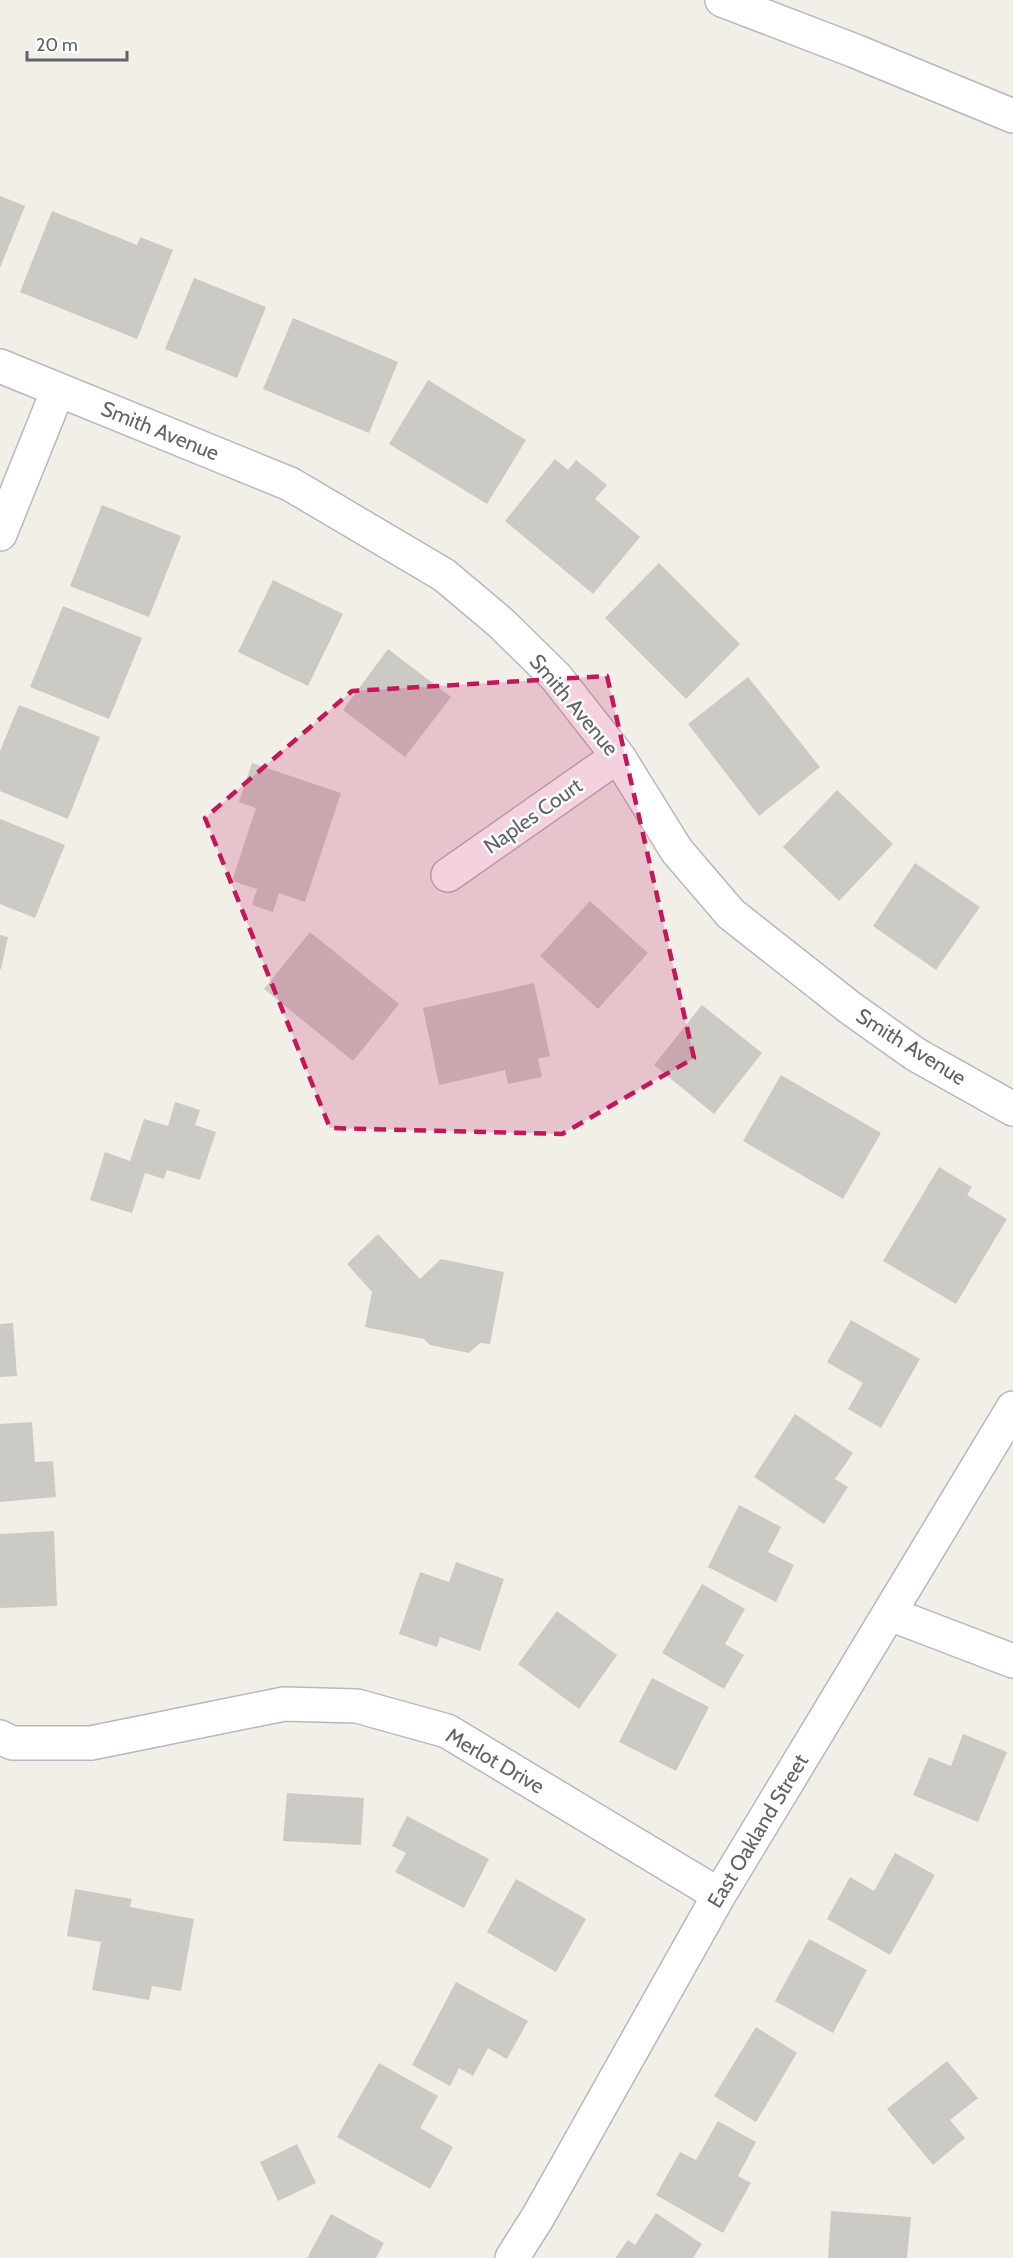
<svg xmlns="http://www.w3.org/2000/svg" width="1013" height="2258" font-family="Cabin,sans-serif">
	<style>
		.building { fill: #cccac5 }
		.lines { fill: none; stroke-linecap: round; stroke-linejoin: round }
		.minor-casing { stroke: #b5b8bc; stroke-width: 36 }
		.minor { stroke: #fff; stroke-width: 33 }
		.marked { fill: #c2185b; fill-opacity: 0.2; stroke: #c2185b; stroke-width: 4.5; stroke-dasharray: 12 8; stroke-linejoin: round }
		.labels { text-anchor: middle; stroke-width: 5; stroke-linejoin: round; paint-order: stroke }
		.street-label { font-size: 21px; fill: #5f6368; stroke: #fff }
	</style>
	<rect width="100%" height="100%" fill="#f1efe8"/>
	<path class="building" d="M 0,196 L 25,206 L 0,268 Z
		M 52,211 L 137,245 L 140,237 L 173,250 L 137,339 L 20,292 Z
		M 194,278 L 266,307 L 237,378 L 165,349 Z
		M 293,318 L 398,362 L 369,433 L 263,389 Z
		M 428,380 L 526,440 L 487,504 L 389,444 Z
		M 555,459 L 568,470 L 576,460 L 607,485 L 595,499 L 640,537 L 593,594 L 505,521 Z
		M 102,505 L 181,536 L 149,617 L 70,586 Z
		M 659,563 L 740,644 L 686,699 L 605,618 Z
		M 273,580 L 343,614 L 308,686 L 238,652 Z
		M 63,606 L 142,638 L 109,719 L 30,687 Z
		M 388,649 L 451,697 L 405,757 L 343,710 Z
		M 748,677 L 820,767 L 759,816 L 688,724 Z
		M 19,705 L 100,737 L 68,819 L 0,791 L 0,751 Z
		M 252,763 L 341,793 L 305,902 L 279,893 L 273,912 L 252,905 L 257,889 L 232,881 L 256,808 L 239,802 Z
		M 837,790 L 893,844 L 839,901 L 783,847 Z
		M 0,819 L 65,845 L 35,918 L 0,904 Z
		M 915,863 L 980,907 L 936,970 L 873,926 Z
		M 590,901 L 648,953 L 598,1009 L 540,956 Z
		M 310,932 L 399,1004 L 353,1061 L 264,989 Z
		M 0,935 L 8,937 L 1,969 L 0,969 Z
		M 534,983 L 550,1056 L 538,1059 L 542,1077 L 508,1084 L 505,1070 L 439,1085 L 423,1008 Z
		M 702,1005 L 762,1053 L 714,1114 L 654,1065 Z
		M 781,1075 L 881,1133 L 843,1199 L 743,1141 Z
		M 175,1102 L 200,1110 L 195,1125 L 216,1132 L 200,1180 L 167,1170 L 164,1179 L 145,1173 L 132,1213 L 90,1200 L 105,1152 L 130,1161 L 144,1119 L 168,1126 Z
		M 939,1167 L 972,1187 L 967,1195 L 1007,1219 L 956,1304 L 883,1261 Z
		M 378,1234 L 420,1279 L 441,1259 L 504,1272 L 490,1344 L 480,1343 L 469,1353 L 430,1345 L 424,1339 L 365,1327 L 372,1292 L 347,1264 Z
		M 851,1320 L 920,1359 L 881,1428 L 848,1409 L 863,1383 L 827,1362 Z
		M 13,1323 L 17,1376 L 0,1377 L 0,1324 Z
		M 795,1414 L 853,1453 L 835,1479 L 848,1487 L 824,1524 L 754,1477 Z
		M 32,1422 L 35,1462 L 53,1461 L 56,1497 L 0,1502 L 0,1424 Z
		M 739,1505 L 781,1527 L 768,1552 L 794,1565 L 776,1602 L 708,1567 Z
		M 54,1531 L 57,1606 L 0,1608 L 0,1534 Z
		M 456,1562 L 504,1579 L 480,1651 L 440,1637 L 437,1647 L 399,1634 L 420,1572 L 449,1582 Z
		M 702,1584 L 745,1609 L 725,1644 L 744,1655 L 724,1689 L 662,1653 Z
		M 557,1611 L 617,1655 L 579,1709 L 518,1664 Z
		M 652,1678 L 709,1707 L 676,1771 L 619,1742 Z
		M 963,1734 L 1007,1752 L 978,1822 L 913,1795 L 929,1757 L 951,1766 Z
		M 287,1793 L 364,1798 L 361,1845 L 283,1841 Z
		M 407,1816 L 489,1859 L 464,1908 L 395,1872 L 406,1853 L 392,1846 Z
		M 895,1853 L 935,1875 L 890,1955 L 827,1919 L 850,1877 L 874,1891 Z
		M 516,1879 L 586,1919 L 556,1972 L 487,1932 Z
		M 75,1889 L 132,1899 L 130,1907 L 194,1919 L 181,1991 L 152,1986 L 149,2000 L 92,1990 L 101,1942 L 67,1936 Z
		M 809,1939 L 867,1970 L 833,2033 L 775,2001 Z
		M 456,1982 L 528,2021 L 507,2059 L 488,2048 L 473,2076 L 459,2068 L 450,2086 L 412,2065 Z
		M 756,2027 L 797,2053 L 756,2122 L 714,2096 Z
		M 947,2061 L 978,2098 L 950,2120 L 965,2138 L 933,2165 L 887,2109 Z
		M 379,2063 L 438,2096 L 420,2128 L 453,2147 L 430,2189 L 337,2137 Z
		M 718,2121 L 756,2142 L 738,2176 L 751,2183 L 723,2233 L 656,2195 L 680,2152 L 696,2160 Z
		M 297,2144 L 316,2183 L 278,2201 L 260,2162 Z
		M 831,2211 L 911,2217 L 907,2258 L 828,2258 Z
		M 656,2213 L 702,2244 L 693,2258 L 615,2258 L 628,2240 L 635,2245 Z
		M 331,2214 L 384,2243 L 376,2258 L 307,2258 Z"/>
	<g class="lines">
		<g class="minor-casing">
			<path id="minor" d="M 722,0 L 855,51 L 1013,116
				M 0,366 L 290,484 L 444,575 L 501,623 L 556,677 L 618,756 L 677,851 L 731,914 L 849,1007 L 915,1054 L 1013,1109
				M 0,534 L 58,390
				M 448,875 L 618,756
				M 890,1614 L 1013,1661
				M 0,1737 L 12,1743 L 91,1743 L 284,1704 L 357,1706 L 447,1731 L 719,1895
				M 512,2258 L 538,2217 L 719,1895 L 1013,1408"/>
		</g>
		<use href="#minor" class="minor"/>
	</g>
	<path class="marked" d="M 607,676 L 694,1058 L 562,1134 L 330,1128 L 205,818 L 352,691 Z"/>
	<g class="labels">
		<g class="street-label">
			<text transform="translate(160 431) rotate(22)" y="7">Smith Avenue</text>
			<text transform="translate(574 705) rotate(50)" y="7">Smith Avenue</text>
			<text transform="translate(533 816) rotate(-35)" y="7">Naples Court</text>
			<text transform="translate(911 1047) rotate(32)" y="7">Smith Avenue</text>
			<text transform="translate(495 1761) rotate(30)" y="7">Merlot Drive</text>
			<text transform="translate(758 1831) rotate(-59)" y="7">East Oakland Street</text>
		</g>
	</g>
	<path d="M27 51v9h100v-9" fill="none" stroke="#5f6368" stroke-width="3"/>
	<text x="36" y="51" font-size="18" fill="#5f6368" stroke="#ffffff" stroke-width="4.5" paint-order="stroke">20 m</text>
</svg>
